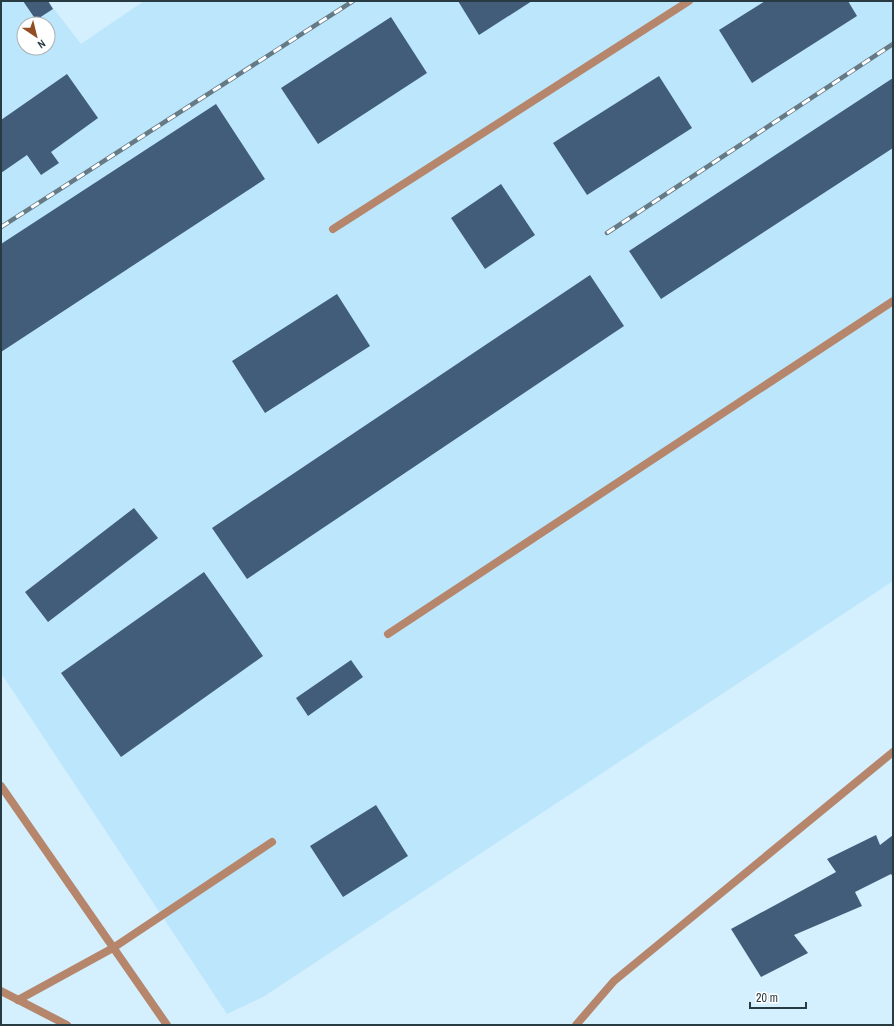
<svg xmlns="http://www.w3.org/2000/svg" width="894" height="1026" font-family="'Archivo Narrow',sans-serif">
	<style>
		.built { fill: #bce6fb; fill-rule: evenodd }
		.building { fill: #415d79 }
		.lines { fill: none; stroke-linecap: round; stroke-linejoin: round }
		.lane { stroke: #b6866c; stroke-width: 8 }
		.street { stroke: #b6866c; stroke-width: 8 }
		.rail-casing { stroke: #657a85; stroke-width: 4.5 }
		.rail { stroke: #fff; stroke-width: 3; stroke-dasharray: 9; stroke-linecap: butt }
	</style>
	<rect width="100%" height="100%" fill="#d4effd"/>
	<path class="built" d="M 1,1 L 48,1 L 81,44 L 144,1 L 893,1 L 893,581 L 263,997 L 227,1014 L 1,673 ZM 24,24 L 48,24 L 48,48 L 24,48 Z"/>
	<path class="building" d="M 23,1 L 48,1 L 53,9 L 36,20 Z
		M 458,1 L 532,1 L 479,35 Z
		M 765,1 L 848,1 L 857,16 L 752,83 L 719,30 Z
		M 391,17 L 427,73 L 318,144 L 281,88 Z
		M 67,74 L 98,118 L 51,152 L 59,163 L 41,175 L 27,155 L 1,173 L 1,120 Z
		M 659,76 L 692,128 L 587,195 L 553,143 Z
		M 893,78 L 893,148 L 661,299 L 629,251 Z
		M 216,104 L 265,179 L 1,352 L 1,244 Z
		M 501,184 L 535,235 L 485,269 L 451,218 Z
		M 590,275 L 624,326 L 247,579 L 212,528 Z
		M 337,294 L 370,346 L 265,413 L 232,361 Z
		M 134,508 L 158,538 L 48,622 L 25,592 Z
		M 204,572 L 263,656 L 121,757 L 61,673 Z
		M 351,660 L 363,677 L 308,716 L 296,698 Z
		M 376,805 L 408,856 L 343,897 L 310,846 Z
		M 876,835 L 880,845 L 893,835 L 893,877 L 891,874 L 855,892 L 862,906 L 794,935 L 808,953 L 761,977 L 731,929 L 836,872 L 827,859 Z"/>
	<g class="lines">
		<path class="lane" d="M 18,1000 L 113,948 L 272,842"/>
		<path class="street" d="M 333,229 L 689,1
			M 388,634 L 893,301
			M 1,786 L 167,1025
			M 1,991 L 67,1025
			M 576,1025 L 614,981 L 893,752"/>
		<g class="rail-casing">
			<path id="rail" d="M 1,227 L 353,1
				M 607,233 L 893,44"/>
		</g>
		<use href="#rail" class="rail"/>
	</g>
	<rect width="894" height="1026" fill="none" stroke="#283b43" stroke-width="4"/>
	<g transform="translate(36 36) rotate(145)"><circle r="19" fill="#ffffff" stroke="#a9b1b4"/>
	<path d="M0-3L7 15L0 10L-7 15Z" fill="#924d22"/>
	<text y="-6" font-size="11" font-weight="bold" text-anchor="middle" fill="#283b43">N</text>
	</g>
	<path d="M750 1002v6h56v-6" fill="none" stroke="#283b43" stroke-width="2"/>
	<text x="756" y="1002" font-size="12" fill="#283b43" stroke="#ffffff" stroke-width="3" paint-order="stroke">20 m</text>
</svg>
